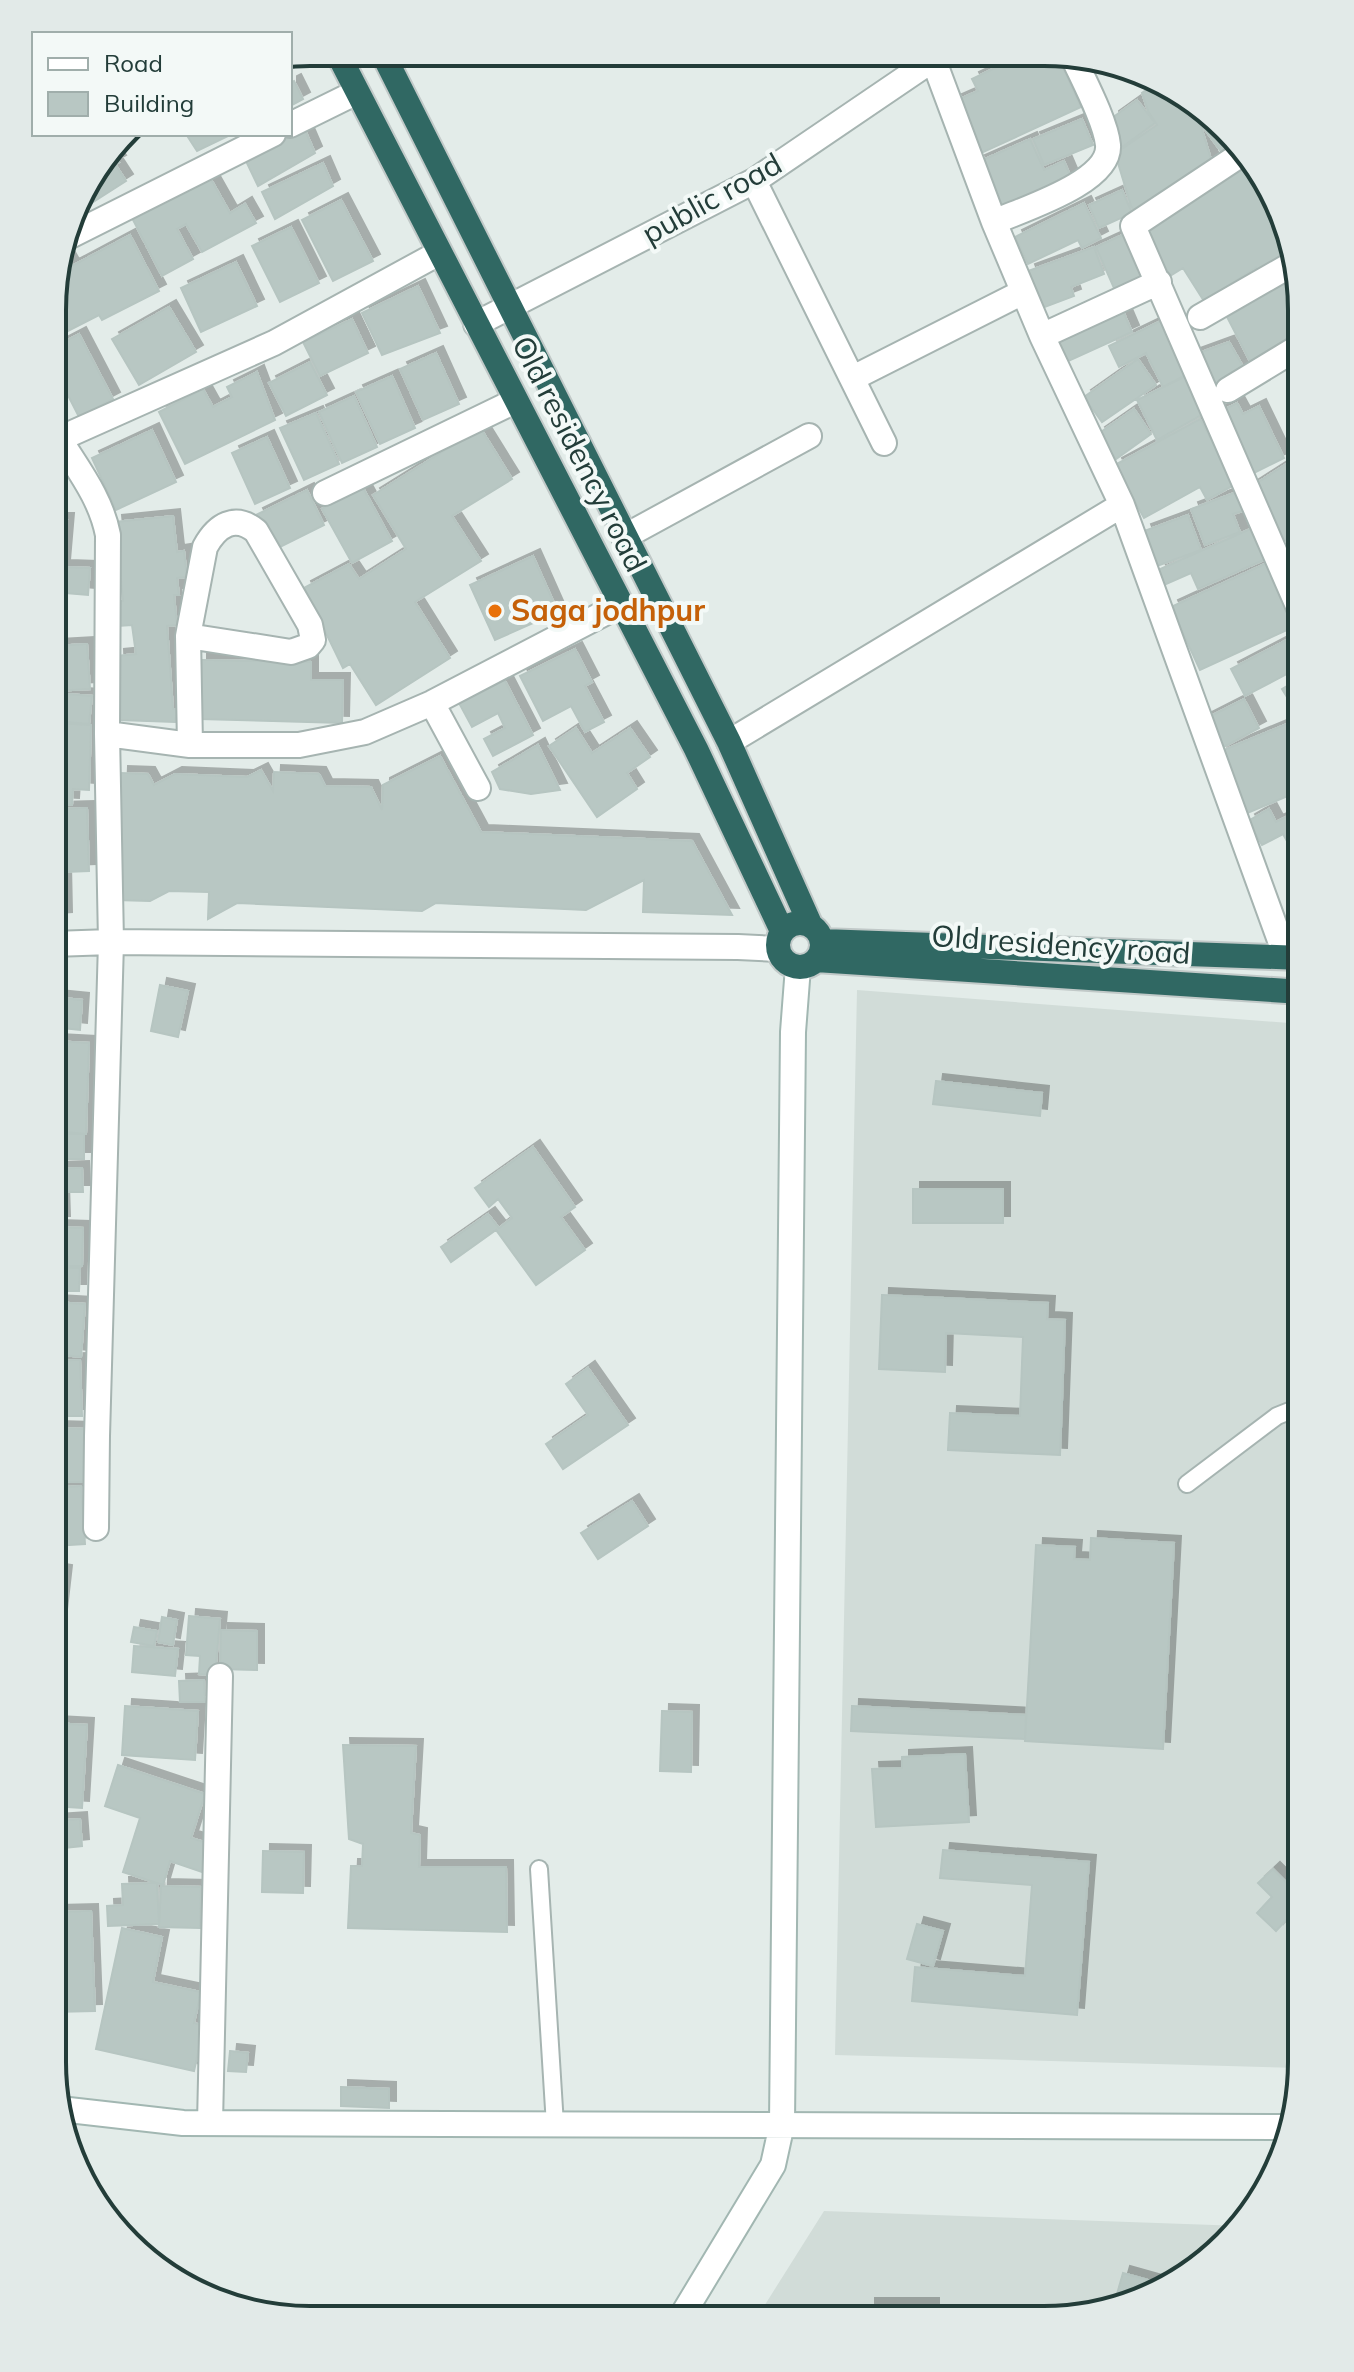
<svg xmlns="http://www.w3.org/2000/svg" width="1354" height="2372" font-family="Mulish,sans-serif">
	<style>
		.built { fill: #d1dcd8 }
		.building { fill: #b8c7c3; stroke: #b6c5c1; stroke-width: 2; filter: url(#shadow) }
		.lines { fill: none; stroke-linecap: round; stroke-linejoin: round }
		.lane-casing { stroke: #a6b4b1; stroke-width: 20 }
		.street-casing { stroke: #a6b4b1; stroke-width: 28 }
		.secondary-casing { stroke: #a2b7b2; stroke-width: 28 }
		.highway-casing { stroke: #c1c9c8; stroke-width: 28 }
		.lane { stroke: #fff; stroke-width: 16 }
		.street { stroke: #fff; stroke-width: 24 }
		.secondary { stroke: #fff; stroke-width: 24 }
		.highway { stroke: #306863; stroke-width: 24 }
		.food-dot { fill: #e8710a; stroke: #f3f9f7; stroke-width: 3 }
		.labels { text-anchor: middle; stroke-width: 8; stroke-linejoin: round; paint-order: stroke }
		.street-label { font-size: 30px; fill: #233d39; stroke: #f3f9f7 }
		.food-label { font-size: 30px; font-weight: bold; fill: #c56008; stroke: #f3f9f7; text-anchor: start }
		.rim { fill: none; stroke: #233d39; stroke-width: 4 }
	</style>
	<defs>
		<filter id="shadow"><feDropShadow dx="7" dy="-7" stdDeviation="0" flood-color="#0004"/></filter>
	</defs>
	<rect width="100%" height="100%" fill="#e3ece9"/>
	<path class="built" d="M 857,990 L 1302,1024 L 1301,2068 L 835,2055 Z
		M 824,2211 L 1242,2226 L 1201,2267 L 1127,2306 L 1044,2320 L 756,2319 Z"/>
	<path class="building" d="M 1020,56 L 1058,57 L 1081,107 L 979,154 L 955,101 L 978,91 L 972,79 Z
		M 294,81 L 303,99 L 290,106 L 290,83 Z
		M 1152,86 L 1214,116 L 1234,146 L 1223,154 L 1200,123 L 1211,159 L 1135,211 L 1131,206 L 1118,163 L 1113,155 L 1157,125 L 1148,111 L 1142,93 Z
		M 1137,100 L 1155,123 L 1114,153 L 1112,118 Z
		M 1082,119 L 1093,145 L 1044,165 L 1033,139 Z
		M 305,130 L 315,153 L 258,186 L 245,159 Z
		M 186,134 L 232,134 L 197,151 Z
		M 1030,139 L 1044,170 L 1064,161 L 1073,182 L 1000,214 L 978,162 Z
		M 112,152 L 119,162 L 115,164 L 126,181 L 73,215 L 79,196 Z
		M 323,163 L 333,186 L 275,219 L 262,192 Z
		M 1246,164 L 1288,227 L 1293,256 L 1261,276 L 1256,268 L 1204,301 L 1183,268 L 1165,279 L 1144,228 Z
		M 208,174 L 230,213 L 245,204 L 256,223 L 202,252 L 186,224 L 177,229 L 193,259 L 162,276 L 131,216 Z
		M 1122,190 L 1132,213 L 1099,228 L 1089,205 Z
		M 341,200 L 373,261 L 333,281 L 302,220 Z
		M 1084,203 L 1101,238 L 1082,248 L 1078,240 L 1028,264 L 1015,237 Z
		M 291,227 L 319,283 L 280,302 L 252,246 Z
		M 1131,231 L 1153,279 L 1117,295 L 1096,247 Z
		M 130,235 L 159,291 L 102,320 L 99,315 L 54,338 L 54,277 L 58,264 L 68,259 L 72,266 Z
		M 1094,247 L 1104,274 L 1071,287 L 1074,296 L 1042,308 L 1028,271 Z
		M 236,262 L 257,306 L 201,332 L 181,288 Z
		M 1296,277 L 1302,310 L 1302,336 L 1253,367 L 1227,317 Z
		M 418,286 L 440,333 L 382,355 L 362,313 Z
		M 1120,304 L 1132,332 L 1064,363 L 1051,334 Z
		M 169,307 L 196,352 L 139,385 L 112,339 Z
		M 1167,318 L 1194,371 L 1163,387 L 1146,353 L 1119,367 L 1109,346 Z
		M 352,319 L 368,353 L 320,376 L 303,342 Z
		M 79,334 L 113,399 L 79,417 L 54,368 L 54,347 Z
		M 1229,342 L 1248,375 L 1210,392 L 1193,355 Z
		M 436,353 L 459,404 L 423,420 L 400,369 Z
		M 1138,359 L 1156,385 L 1102,422 L 1084,397 Z
		M 310,362 L 327,395 L 286,416 L 269,383 Z
		M 257,372 L 275,420 L 185,464 L 159,412 L 203,389 L 213,407 L 232,397 L 227,387 Z
		M 1192,373 L 1210,410 L 1157,440 L 1137,400 Z
		M 392,376 L 415,428 L 380,444 L 356,392 Z
		M 354,396 L 377,447 L 342,463 L 319,412 Z
		M 1237,403 L 1243,414 L 1259,406 L 1284,458 L 1248,476 L 1217,413 Z
		M 1134,409 L 1151,434 L 1116,459 L 1098,434 Z
		M 316,413 L 339,464 L 304,480 L 280,428 Z
		M 1200,419 L 1236,484 L 1207,500 L 1200,487 L 1144,518 L 1115,465 Z
		M 478,424 L 512,479 L 452,516 L 481,561 L 415,602 L 450,658 L 376,705 L 350,664 L 343,668 L 304,588 L 349,564 L 359,579 L 406,549 L 373,495 L 463,439 Z
		M 152,430 L 176,482 L 116,510 L 92,458 Z
		M 267,437 L 290,488 L 255,504 L 232,453 Z
		M 1302,454 L 1302,530 L 1283,542 L 1249,488 Z
		M 362,486 L 392,541 L 352,563 L 322,509 Z
		M 307,490 L 324,525 L 274,550 L 256,515 Z
		M 1242,490 L 1249,509 L 1233,514 L 1240,532 L 1205,545 L 1191,509 Z
		M 1188,515 L 1201,550 L 1157,566 L 1144,531 Z
		M 173,516 L 177,552 L 184,551 L 187,577 L 177,578 L 179,595 L 174,595 L 177,625 L 167,626 L 173,709 L 178,709 L 175,722 L 120,720 L 117,656 L 136,654 L 132,625 L 118,626 L 116,601 L 123,601 L 115,522 Z
		M 54,520 L 67,520 L 63,567 L 90,568 L 88,595 L 54,592 Z
		M 1259,525 L 1273,556 L 1198,589 L 1191,573 L 1164,585 L 1158,570 Z
		M 533,556 L 558,612 L 495,640 L 470,585 Z
		M 1271,561 L 1300,624 L 1200,670 L 1171,607 Z
		M 1298,634 L 1302,641 L 1302,666 L 1245,696 L 1231,669 Z
		M 87,644 L 90,689 L 54,691 L 54,646 Z
		M 575,649 L 592,682 L 585,686 L 604,722 L 585,732 L 571,706 L 543,721 L 520,676 Z
		M 200,660 L 311,662 L 311,680 L 343,680 L 342,723 L 200,719 Z
		M 1302,677 L 1302,721 L 1282,689 Z
		M 504,679 L 533,735 L 493,756 L 484,739 L 505,728 L 498,713 L 472,727 L 459,703 Z
		M 54,693 L 92,696 L 89,724 L 54,721 Z
		M 1244,699 L 1259,728 L 1220,749 L 1205,719 Z
		M 1299,719 L 1302,725 L 1302,779 L 1298,781 L 1302,790 L 1245,814 L 1219,752 Z
		M 54,723 L 91,725 L 89,790 L 73,789 L 72,805 L 54,804 Z
		M 576,728 L 592,753 L 630,728 L 650,757 L 627,773 L 637,789 L 597,817 L 549,746 Z
		M 538,745 L 560,790 L 531,794 L 500,789 L 492,772 Z
		M 440,756 L 481,832 L 692,841 L 732,915 L 643,912 L 644,880 L 586,910 L 436,903 L 422,911 L 237,903 L 208,919 L 209,892 L 169,891 L 150,901 L 116,900 L 121,773 L 148,774 L 154,785 L 175,774 L 247,777 L 261,770 L 273,791 L 274,772 L 319,774 L 325,786 L 371,787 L 382,810 L 383,785 Z
		M 87,808 L 89,871 L 64,872 L 65,919 L 53,920 L 54,809 Z
		M 1269,809 L 1276,822 L 1302,809 L 1302,868 L 1283,834 L 1262,845 L 1248,821 Z
		M 160,985 L 188,991 L 178,1037 L 151,1031 Z
		M 53,997 L 82,1000 L 80,1030 L 53,1027 Z
		M 53,1041 L 89,1043 L 86,1134 L 53,1131 Z
		M 936,1081 L 1042,1093 L 1040,1116 L 933,1104 Z
		M 53,1134 L 84,1134 L 84,1159 L 53,1159 Z
		M 533,1147 L 575,1207 L 561,1217 L 585,1250 L 536,1285 L 496,1230 L 451,1262 L 441,1247 L 488,1214 L 499,1228 L 512,1218 L 498,1199 L 489,1207 L 475,1188 Z
		M 82,1168 L 83,1192 L 62,1192 L 63,1223 L 53,1223 L 53,1169 Z
		M 913,1189 L 1003,1189 L 1003,1223 L 913,1223 Z
		M 53,1227 L 83,1228 L 82,1266 L 68,1266 L 68,1257 L 53,1256 Z
		M 53,1267 L 80,1268 L 79,1291 L 53,1291 Z
		M 882,1295 L 1048,1303 L 1047,1319 L 1065,1320 L 1060,1455 L 948,1450 L 950,1413 L 1020,1416 L 1023,1337 L 946,1333 L 945,1372 L 879,1369 Z
		M 53,1302 L 85,1304 L 81,1357 L 53,1354 Z
		M 80,1360 L 82,1416 L 53,1416 L 53,1361 Z
		M 588,1368 L 628,1425 L 563,1469 L 546,1444 L 588,1415 L 566,1384 Z
		M 53,1428 L 85,1429 L 84,1482 L 53,1482 Z
		M 81,1486 L 85,1544 L 53,1546 L 53,1488 Z
		M 632,1501 L 648,1526 L 598,1559 L 581,1533 Z
		M 1091,1538 L 1174,1543 L 1163,1749 L 1025,1741 L 1036,1545 L 1075,1547 L 1074,1559 L 1090,1560 Z
		M 53,1570 L 65,1572 L 59,1625 L 53,1625 Z
		M 189,1616 L 220,1619 L 215,1675 L 199,1674 L 200,1656 L 186,1655 Z
		M 162,1617 L 177,1620 L 173,1645 L 158,1642 Z
		M 134,1627 L 157,1631 L 154,1646 L 131,1642 Z
		M 221,1630 L 257,1631 L 257,1670 L 220,1669 Z
		M 134,1646 L 178,1649 L 175,1676 L 132,1672 Z
		M 204,1680 L 205,1702 L 180,1702 L 179,1681 Z
		M 125,1706 L 198,1711 L 195,1760 L 122,1755 Z
		M 852,1706 L 1026,1715 L 1025,1739 L 851,1731 Z
		M 662,1711 L 692,1712 L 691,1772 L 660,1771 Z
		M 52,1723 L 87,1725 L 82,1808 L 52,1806 Z
		M 343,1745 L 416,1746 L 411,1833 L 420,1835 L 419,1867 L 506,1867 L 507,1932 L 348,1928 L 351,1866 L 362,1866 L 363,1844 L 349,1839 Z
		M 965,1754 L 969,1822 L 876,1827 L 872,1769 L 902,1768 L 902,1757 Z
		M 118,1765 L 205,1794 L 191,1838 L 211,1844 L 202,1872 L 170,1861 L 163,1885 L 123,1872 L 140,1818 L 105,1806 Z
		M 80,1819 L 82,1846 L 55,1849 L 52,1821 Z
		M 943,1850 L 1089,1862 L 1077,2015 L 912,2001 L 915,1967 L 1025,1976 L 1032,1885 L 940,1878 Z
		M 263,1851 L 304,1852 L 303,1893 L 262,1892 Z
		M 1273,1869 L 1301,1897 L 1301,1931 L 1288,1918 L 1276,1931 L 1257,1913 L 1272,1897 L 1258,1883 Z
		M 157,1883 L 159,1924 L 108,1926 L 107,1906 L 123,1905 L 122,1884 Z
		M 161,1886 L 201,1887 L 200,1928 L 159,1927 Z
		M 91,1911 L 95,2011 L 52,2012 L 52,1912 Z
		M 917,1924 L 943,1931 L 933,1966 L 907,1959 Z
		M 122,1928 L 162,1937 L 153,1982 L 201,1992 L 194,2023 L 204,2026 L 194,2071 L 96,2049 Z
		M 230,2051 L 248,2053 L 246,2072 L 228,2071 Z
		M 341,2087 L 389,2089 L 389,2108 L 341,2106 Z
		M 1123,2273 L 1166,2285 L 1127,2306 L 1113,2308 Z
		M 868,2305 L 932,2305 L 932,2320 L 868,2319 Z"/>
	<g class="lines">
		<g class="lane-casing">
			<path id="lane" d="M 1187,1484 L 1277,1416 L 1302,1406
				M 539,1869 L 555,2125"/>
		</g>
		<g class="street-casing">
			<path id="street" d="M 932,56 L 994,222 L 1042,336 L 1122,505 L 1286,957
				M 290,125 L 357,92
				M 1240,155 L 1133,226 L 1302,615
				M 754,181 L 884,443
				M 994,222 C 1023,209 1111,182 1108,145 C 1106,122 1083,79 1073,57
				M 66,238 L 273,134
				M 1200,317 L 1294,263
				M 476,324 L 754,181 L 938,56
				M 1042,336 L 1159,282
				M 853,378 L 1023,292
				M 1228,390 L 1302,345
				M 54,430 C 74,465 100,494 108,535 L 107,734 L 111,942 L 97,1436 L 96,1528
				M 54,439 L 59,439 L 274,343 L 439,253
				M 325,493 L 515,401
				M 624,537 L 809,436
				M 188,636 L 291,652 L 308,646 L 313,640 L 310,625 L 256,531 C 235,514 217,525 205,547 L 188,636 L 190,745
				M 432,703 L 478,788
				M 107,734 L 190,745 L 299,745 L 365,732 L 432,703 L 620,605
				M 729,742 L 1122,505
				M 53,944 L 111,942 L 738,947 L 777,949
				M 210,2123 L 220,1676"/>
		</g>
		<g class="secondary-casing">
			<path id="secondary" d="M 60,2109 L 183,2123 L 1290,2127
				M 680,2319 L 773,2165 L 782,2124 L 793,1032 L 798,967"/>
		</g>
		<g class="highway-casing">
			<path id="highway" d="M 337,52 L 696,749 L 782,931
				M 382,52 L 729,742 L 810,924
				M778 945a22 22 0 1 1 44 0a22 22 0 1 1-44 0Z
				M 822,941 L 1302,958
				M 816,960 L 1302,992"/>
		</g>
		<use href="#lane" class="lane"/>
		<use href="#street" class="street"/>
		<use href="#secondary" class="secondary"/>
		<use href="#highway" class="highway"/>
	</g>
	<circle class="food-dot" cx="495" cy="611" r="8"/>
	<g class="labels">
		<g class="street-label">
			<text transform="translate(712 199) rotate(-29)" y="10">public road</text>
			<text transform="translate(579 454) rotate(63)" y="10">Old residency road</text>
			<text transform="translate(1061 945) rotate(4)" y="10">Old residency road</text>
		</g>
		<g class="food-label">
			<text x="511" y="621">Saga jodhpur</text>
		</g>
	</g>
	<path d="M0 0H1354V2372H0ZM310 66H1044A244 244 0 0 1 1288 310V2062A244 244 0 0 1 1044 2306H310A244 244 0 0 1 66 2062V310A244 244 0 0 1 310 66Z" fill="#e2eae8" fill-rule="evenodd"/>
	<path class="rim" d="M310 66H1044A244 244 0 0 1 1288 310V2062A244 244 0 0 1 1044 2306H310A244 244 0 0 1 66 2062V310A244 244 0 0 1 310 66Z"/>
	<rect x="32" y="32" width="260" height="104" fill="#f3f9f7" stroke="#a0aeab" stroke-width="2"/>
	<rect x="48" y="58" width="40" height="12" fill="#ffffff" stroke="#a0aeab" stroke-width="2"/>
	<text x="104" y="72" font-size="24" fill="#233d39">Road</text>
	<rect x="48" y="92" width="40" height="24" fill="#b8c7c3" stroke="#a0aeab" stroke-width="2"/>
	<text x="104" y="112" font-size="24" fill="#233d39">Building</text>
</svg>
